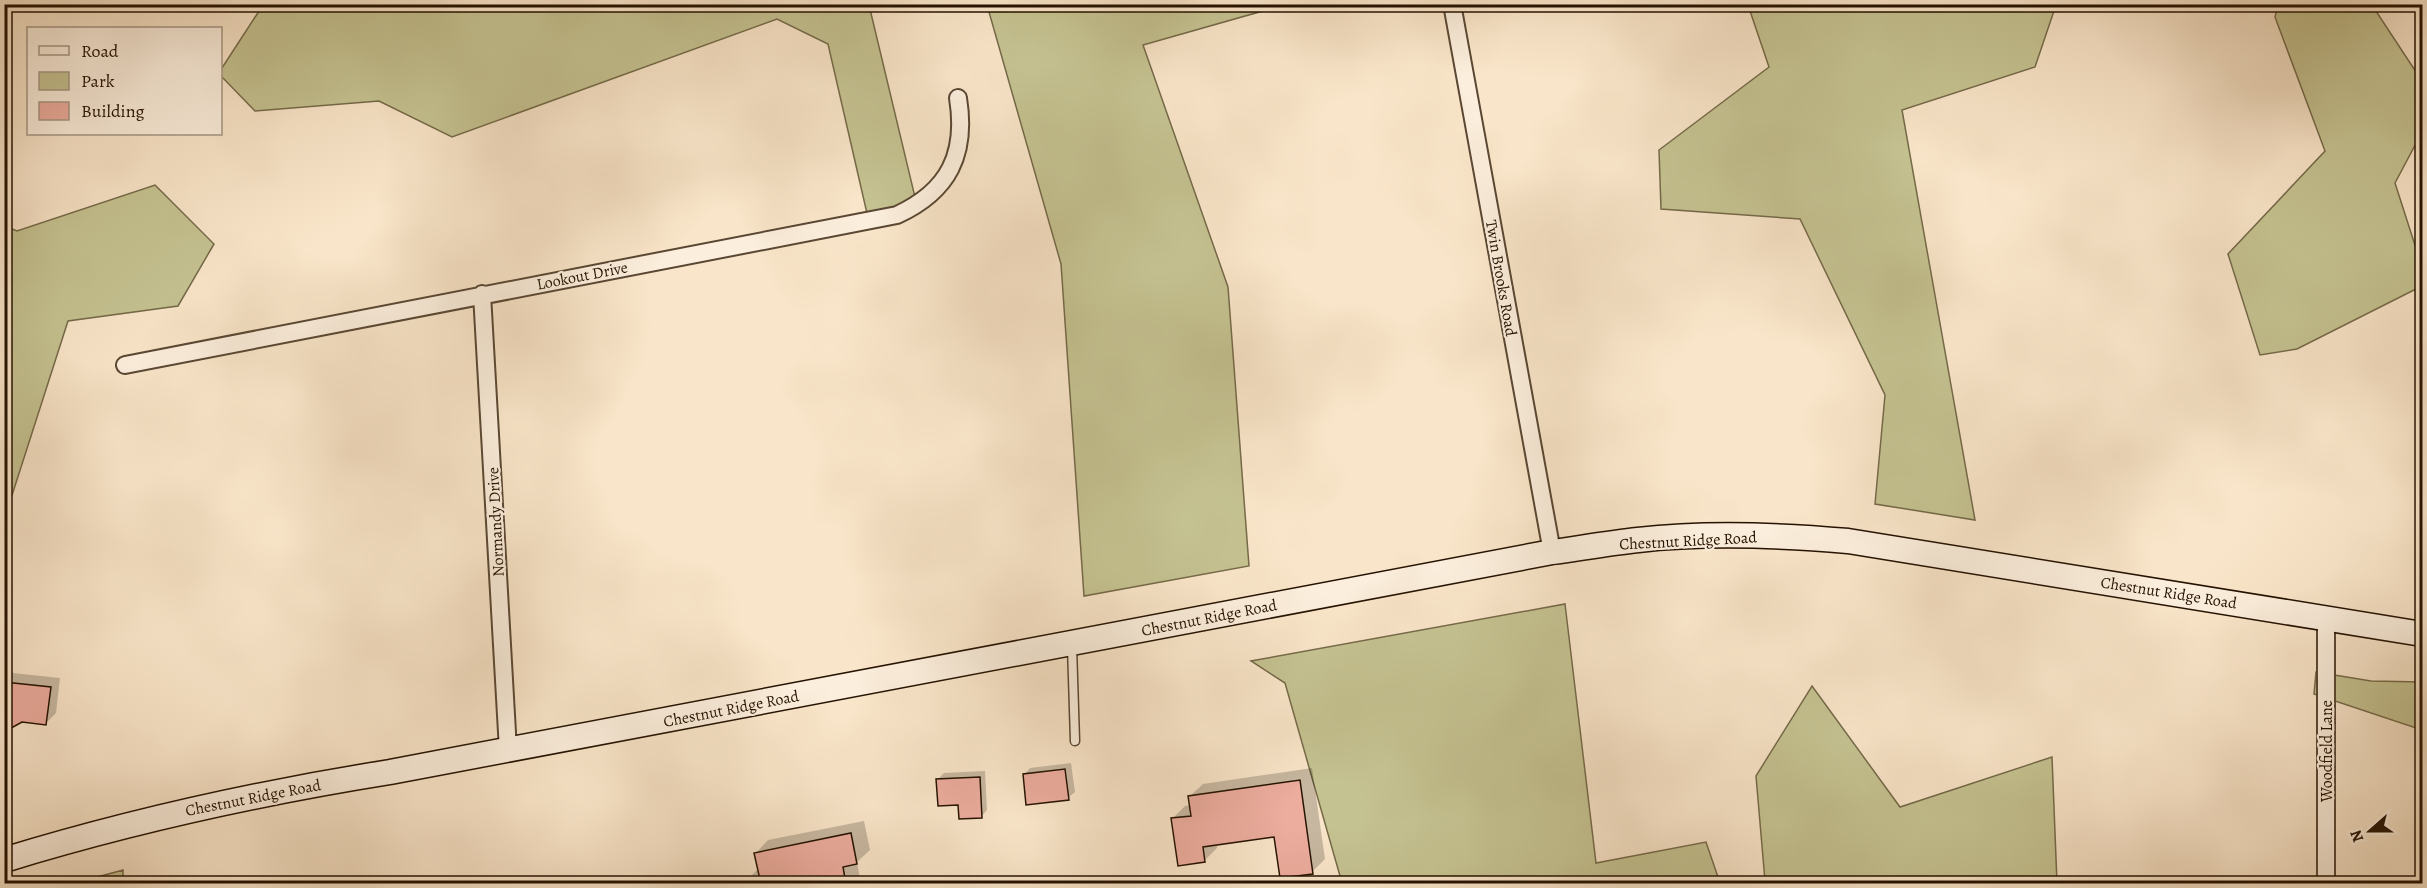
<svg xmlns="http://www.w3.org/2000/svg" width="2427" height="888" font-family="Alegreya,serif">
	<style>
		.green { fill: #c5c291; stroke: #756a49; stroke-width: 1.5 }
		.shadow { fill: #0003 }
		.building { fill: #ecac9e; stroke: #251201; stroke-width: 1.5 }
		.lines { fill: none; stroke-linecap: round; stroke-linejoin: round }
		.service-casing { stroke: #5a4733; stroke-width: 11 }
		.minor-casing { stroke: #5a4733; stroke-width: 20 }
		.secondary-casing { stroke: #251201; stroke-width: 27 }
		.service { stroke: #fbeedc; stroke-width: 8 }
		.minor { stroke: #fbeedc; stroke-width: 16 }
		.secondary { stroke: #fbeedc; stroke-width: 24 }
		.labels { text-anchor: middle; stroke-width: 4.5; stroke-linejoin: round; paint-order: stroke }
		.street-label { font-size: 16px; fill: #251201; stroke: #fbeedc }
	</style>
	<rect width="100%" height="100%" fill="#f9e5c9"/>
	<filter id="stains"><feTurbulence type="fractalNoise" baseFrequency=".00333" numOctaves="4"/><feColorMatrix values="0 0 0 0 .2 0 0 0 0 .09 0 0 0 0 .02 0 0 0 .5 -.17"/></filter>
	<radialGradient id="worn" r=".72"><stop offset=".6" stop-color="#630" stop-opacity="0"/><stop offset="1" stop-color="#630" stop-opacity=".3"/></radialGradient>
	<path class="green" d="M 263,5 L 869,5 L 915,197 L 869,222 L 828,44 L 777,19 L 452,137 L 379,101 L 255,111 L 221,76 L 220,71 Z
		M 987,5 L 1284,5 L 1143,45 L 1228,287 L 1249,566 L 1084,596 L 1061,264 Z
		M 1748,5 L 2056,5 L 2035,67 L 1902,110 L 1975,520 L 1875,504 L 1885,395 L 1800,219 L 1661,209 L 1659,150 L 1769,67 Z
		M 2278,5 L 2372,5 L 2422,81 L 2422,132 L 2395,183 L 2422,267 L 2422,286 L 2297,349 L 2260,355 L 2228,254 L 2325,151 L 2275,17 Z
		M 155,185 L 214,244 L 178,306 L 68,321 L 5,517 L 5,226 L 17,231 Z
		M 1565,604 L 1596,863 L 1706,842 L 1720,883 L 1342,883 L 1285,683 L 1251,661 Z
		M 2316,672 L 2371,681 L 2422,682 L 2422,730 L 2314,694 Z
		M 1812,686 L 1900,807 L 2052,757 L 2057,883 L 1751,883 L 1765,881 L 1756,776 Z
		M 123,870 L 123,883 L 75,883 Z"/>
	<path class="shadow" d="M 4,658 L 13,673 L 60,678 L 56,713 L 46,723 L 22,720 L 4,730 Z
		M 1071,763 L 1075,792 L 1068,798 L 1024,775 L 1030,768 Z
		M 1312,768 L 1325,859 L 1312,872 L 1276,835 L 1217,844 L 1217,848 L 1204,861 L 1172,819 L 1185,806 L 1191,805 L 1190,796 L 1203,784 Z
		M 985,771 L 987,810 L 981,817 L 959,803 L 938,779 L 944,773 Z
		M 864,821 L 870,850 L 857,862 L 861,884 L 747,884 L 747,880 L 759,868 L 756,853 L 768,840 Z
		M 615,880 L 615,884 L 599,884 Z"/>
	<path class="building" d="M 4,682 L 51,687 L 46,725 L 22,722 L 4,732 Z
		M 1065,769 L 1069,800 L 1026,805 L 1023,774 Z
		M 980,777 L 982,818 L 959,819 L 958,805 L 938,806 L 936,779 Z
		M 1300,780 L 1313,874 L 1280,878 L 1274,837 L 1203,847 L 1205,862 L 1178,866 L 1171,818 L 1191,816 L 1188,796 Z
		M 851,833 L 857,864 L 843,867 L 846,884 L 761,884 L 754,853 Z"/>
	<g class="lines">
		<g class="service-casing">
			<path id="service" d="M 1072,646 L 1075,741"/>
		</g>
		<g class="minor-casing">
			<path id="minor" d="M 1452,4 L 1552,552
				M 482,294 L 508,750
				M 125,365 L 897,215 C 949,191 967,154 958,98
				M 2326,884 L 2326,618"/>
		</g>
		<g class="secondary-casing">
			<path id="secondary" d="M 4,860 C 131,821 259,793 390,772 L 1552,552 C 1581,548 1610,543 1638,540 C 1708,532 1779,535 1848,541 L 2422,634"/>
		</g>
		<use href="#service" class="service"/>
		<use href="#minor" class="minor"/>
		<use href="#secondary" class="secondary"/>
	</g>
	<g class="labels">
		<g class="street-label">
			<text transform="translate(582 275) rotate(-11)" y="6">Lookout Drive</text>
			<text transform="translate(1502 278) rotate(80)" y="6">Twin Brooks Road</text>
			<text transform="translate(495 522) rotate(-93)" y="6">Normandy Drive</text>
			<text transform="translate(1688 540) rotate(-3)" y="6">Chestnut Ridge Road</text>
			<text transform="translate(2169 592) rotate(9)" y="6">Chestnut Ridge Road</text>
			<text transform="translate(1209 617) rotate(-11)" y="6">Chestnut Ridge Road</text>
			<text transform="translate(731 708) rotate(-11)" y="6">Chestnut Ridge Road</text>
			<text transform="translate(2326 751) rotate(-90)" y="6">Woodfield Lane</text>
			<text transform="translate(253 797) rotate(-11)" y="6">Chestnut Ridge Road</text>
		</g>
	</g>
	<rect width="2427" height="888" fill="none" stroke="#f9e5c9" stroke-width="24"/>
	<rect x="6" y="6" width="2415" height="876" fill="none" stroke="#251201" stroke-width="3"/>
	<rect x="12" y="12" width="2403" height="864" fill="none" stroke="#251201" stroke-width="1.5"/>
	<rect x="27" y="27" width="195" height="108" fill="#fbeedc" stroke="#a59684" stroke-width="1.5"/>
	<rect x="39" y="46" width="30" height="9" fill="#fbeedc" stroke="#a59684" stroke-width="1.5"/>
	<text x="81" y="57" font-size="18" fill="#251201">Road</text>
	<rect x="39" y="72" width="30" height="18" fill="#c5c291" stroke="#a59684" stroke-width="1.5"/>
	<text x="81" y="87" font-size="18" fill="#251201">Park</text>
	<rect x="39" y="102" width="30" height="18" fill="#ecac9e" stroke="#a59684" stroke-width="1.5"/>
	<text x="81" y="117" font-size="18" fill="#251201">Building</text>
	<g transform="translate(2370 831) rotate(249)" stroke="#fbeedc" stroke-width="4.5" paint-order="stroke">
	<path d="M0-4.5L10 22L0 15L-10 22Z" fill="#251201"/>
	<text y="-9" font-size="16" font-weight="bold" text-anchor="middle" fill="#251201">N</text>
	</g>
	<rect width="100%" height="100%" filter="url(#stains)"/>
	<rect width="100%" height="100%" fill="url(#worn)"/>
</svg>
